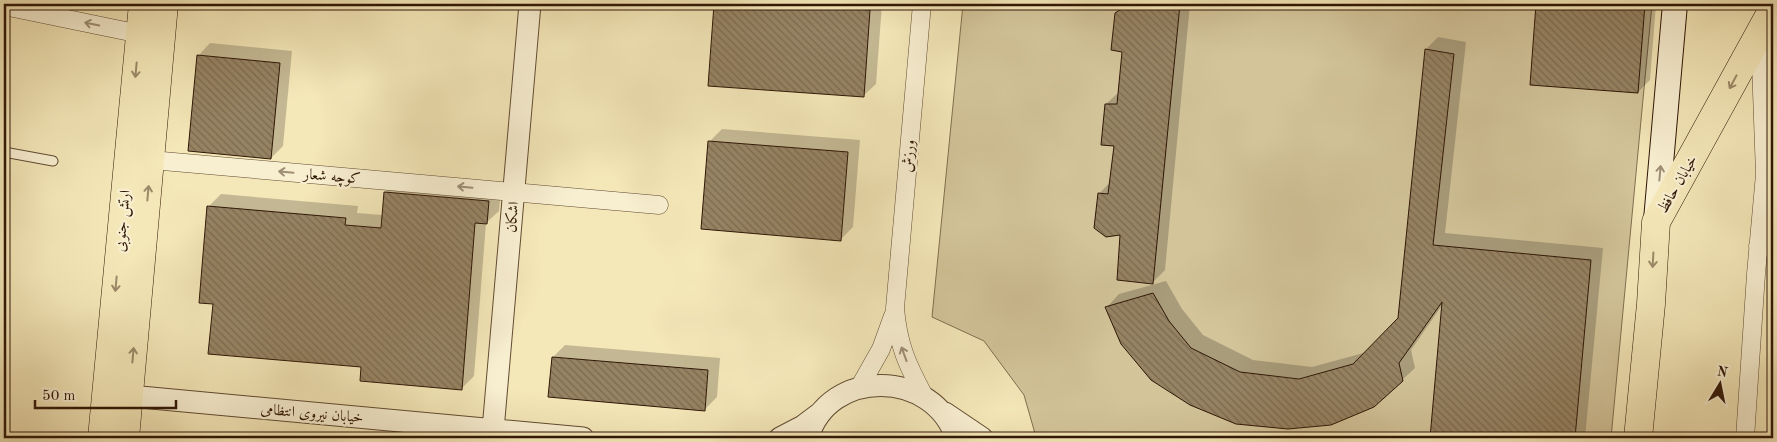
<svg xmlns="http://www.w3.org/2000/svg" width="1777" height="442" font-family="'Old Standard TT',Amiri,serif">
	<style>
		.pitch { fill: #d3c49a; stroke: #826e50 }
		.shadow { fill: #0003 }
		.building { fill: url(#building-back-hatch); stroke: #301706 }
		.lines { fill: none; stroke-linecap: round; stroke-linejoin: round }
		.service-casing { stroke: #614b32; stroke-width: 11 }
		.minor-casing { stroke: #614b32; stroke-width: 19 }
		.tertiary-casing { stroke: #614b32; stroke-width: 23 }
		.secondary-casing { stroke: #301706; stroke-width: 26 }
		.primary-casing { stroke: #301706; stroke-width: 29 }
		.service { stroke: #f8efd1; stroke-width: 9 }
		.minor { stroke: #f8efd1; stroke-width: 18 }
		.tertiary { stroke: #f8efd1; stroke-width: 21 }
		.secondary { stroke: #f8efd1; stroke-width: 24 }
		.primary { stroke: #f4e7b8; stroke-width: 28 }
		.oneway { stroke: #9e8e76 }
		.oneway2 { stroke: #9c8968 }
		.labels { text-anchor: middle; stroke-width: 4.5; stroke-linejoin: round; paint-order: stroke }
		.street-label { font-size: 15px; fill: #301706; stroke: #f8efd1 }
	</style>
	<defs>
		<pattern id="building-back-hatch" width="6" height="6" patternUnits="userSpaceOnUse" patternTransform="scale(1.25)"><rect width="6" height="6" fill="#968363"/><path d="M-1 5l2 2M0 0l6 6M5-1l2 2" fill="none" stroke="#7b6a50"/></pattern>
	</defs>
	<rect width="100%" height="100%" fill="#f4e7b8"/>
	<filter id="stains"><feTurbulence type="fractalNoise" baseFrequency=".004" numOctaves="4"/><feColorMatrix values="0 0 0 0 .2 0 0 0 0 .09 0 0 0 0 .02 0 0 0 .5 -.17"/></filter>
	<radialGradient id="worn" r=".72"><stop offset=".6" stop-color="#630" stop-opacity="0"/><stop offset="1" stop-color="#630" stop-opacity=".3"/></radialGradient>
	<path class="pitch" d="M 963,4 L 1652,4 L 1611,438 L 1036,437 L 1024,395 L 984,341 L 932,317 Z"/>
	<path class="shadow" d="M 715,4 L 882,4 L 876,84 L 863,96 L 709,85 Z
		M 1126,4 L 1190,4 L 1165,270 L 1152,283 L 1121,234 L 1099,194 L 1111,181 L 1116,145 L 1106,104 L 1119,92 L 1123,51 L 1116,13 Z
		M 1537,4 L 1656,4 L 1650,80 L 1638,92 L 1532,84 Z
		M 1438,37 L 1466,42 L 1445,233 L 1603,248 L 1585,438 L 1431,438 L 1443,304 L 1411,350 L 1415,368 L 1402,380 L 1236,423 L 1107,307 L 1119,294 L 1166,281 L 1182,309 L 1203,335 L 1253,360 L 1312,367 L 1367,352 L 1399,318 L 1426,49 Z
		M 210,43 L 292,51 L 283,146 L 271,158 L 198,56 Z
		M 722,129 L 860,140 L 853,227 L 840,240 L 710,141 Z
		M 398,180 L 501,189 L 499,211 L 486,223 L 474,376 L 461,389 L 214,303 L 208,207 L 221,194 L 358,206 L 357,213 L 383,215 L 385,192 Z
		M 565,345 L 720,358 L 717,397 L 705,409 L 553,357 Z
		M 186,434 L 230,438 L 182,438 Z"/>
	<path class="building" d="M 714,4 L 785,4 L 870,10 L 864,97 L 708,86 Z
		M 1141,4 L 1180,4 L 1153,284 L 1117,280 L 1120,235 L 1106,237 L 1094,228 L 1098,193 L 1108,194 L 1114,146 L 1101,145 L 1105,104 L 1117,104 L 1122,52 L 1111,50 L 1115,13 L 1127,5 L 1140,8 Z
		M 1536,4 L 1645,4 L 1638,93 L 1530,85 Z
		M 1425,49 L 1454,54 L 1433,245 L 1591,260 L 1575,438 L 1430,438 L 1442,302 L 1399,363 L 1403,381 L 1374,407 L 1331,425 L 1288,429 L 1236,424 L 1190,405 L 1151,380 L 1121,344 L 1105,307 L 1153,293 L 1169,321 L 1191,348 L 1240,372 L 1299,379 L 1353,364 L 1398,318 Z
		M 197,55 L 280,63 L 271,159 L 188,151 Z
		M 708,141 L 848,152 L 841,241 L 701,229 Z
		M 384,192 L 489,201 L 487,224 L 475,223 L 462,390 L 360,381 L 361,367 L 208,354 L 213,304 L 199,303 L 207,206 L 346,218 L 345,225 L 381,228 Z
		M 552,357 L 708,370 L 705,411 L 548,397 Z"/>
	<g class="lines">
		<g class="service-casing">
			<path id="service" d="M 4,152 L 53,161"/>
		</g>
		<g class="minor-casing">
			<path id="minor" d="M 922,4 L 895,308 C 898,345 907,364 924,396
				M 4,6 L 140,34
				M 151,160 L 659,205
				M 1758,246 L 1773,248
				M 859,388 L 881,349 L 893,316
				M 1745,438 L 1756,274 L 1765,174 L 1760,37"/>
		</g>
		<g class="tertiary-casing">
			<path id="tertiary" d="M 130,396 L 583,438
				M 945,413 L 982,438
				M 493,430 L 530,4
				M 780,438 L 803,426 L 819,414
				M 808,438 C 828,367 934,369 956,438"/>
		</g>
		<g class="secondary-casing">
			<path id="secondary" d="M 1656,220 L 1675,4"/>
		</g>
		<g class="primary-casing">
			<path id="primary" d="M 102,438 L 143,4
				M 125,438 L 164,4
				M 1638,438 L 1651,304 L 1656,222 L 1773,9"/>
		</g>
		<use href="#service" class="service"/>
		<use href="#minor" class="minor"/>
		<use href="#tertiary" class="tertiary"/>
		<use href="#secondary" class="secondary"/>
		<use href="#primary" class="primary"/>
	</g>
	<defs><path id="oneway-shaft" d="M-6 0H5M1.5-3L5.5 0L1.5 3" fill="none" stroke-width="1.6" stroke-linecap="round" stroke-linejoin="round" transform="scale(1.25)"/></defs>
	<g class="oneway">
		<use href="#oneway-shaft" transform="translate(92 24) rotate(-169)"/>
		<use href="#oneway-shaft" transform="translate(286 172) rotate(-175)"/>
		<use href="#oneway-shaft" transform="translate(1660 173) rotate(-85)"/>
		<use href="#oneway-shaft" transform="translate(465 187) rotate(-175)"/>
		<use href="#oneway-shaft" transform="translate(904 354) rotate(-110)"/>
	</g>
	<g class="oneway2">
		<use href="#oneway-shaft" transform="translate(136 70) rotate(95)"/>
		<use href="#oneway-shaft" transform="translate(1733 82) rotate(118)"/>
		<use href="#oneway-shaft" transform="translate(148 193) rotate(-85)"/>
		<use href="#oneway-shaft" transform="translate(1653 260) rotate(93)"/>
		<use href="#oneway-shaft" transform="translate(116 284) rotate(95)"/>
		<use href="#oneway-shaft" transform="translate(133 355) rotate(-85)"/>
	</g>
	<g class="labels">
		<g class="street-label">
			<text transform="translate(908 156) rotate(-85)" y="5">ورزش</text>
			<text transform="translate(332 176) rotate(5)" y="5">کوچه شعار</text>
			<text transform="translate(1677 184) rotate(-60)" y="5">خیابان حافظ</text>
			<text transform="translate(512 217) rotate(-85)" y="5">اشکان</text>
			<text transform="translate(122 221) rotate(-85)" y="5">ارتش جنوبی</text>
			<text transform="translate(312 413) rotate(5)" y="5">خیابان نیروی انتظامی</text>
		</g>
	</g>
	<rect width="1777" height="442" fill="none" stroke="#f4e7b8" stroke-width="20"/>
	<rect x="5" y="5" width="1767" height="432" fill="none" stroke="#301706" stroke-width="2.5"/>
	<rect x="10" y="10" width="1757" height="422" fill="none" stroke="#301706"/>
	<g transform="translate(1720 384) rotate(10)" stroke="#f8efd1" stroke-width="4" paint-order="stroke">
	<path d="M0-4L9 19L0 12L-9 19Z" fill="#301706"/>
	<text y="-8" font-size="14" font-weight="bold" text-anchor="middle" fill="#301706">N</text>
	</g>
	<path d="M35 400v8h141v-8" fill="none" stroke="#301706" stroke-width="2.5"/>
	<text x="42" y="400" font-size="15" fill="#301706" stroke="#f8efd1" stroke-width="4" paint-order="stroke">50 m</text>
	<rect width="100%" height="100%" filter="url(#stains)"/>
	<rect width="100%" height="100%" fill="url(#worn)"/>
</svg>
